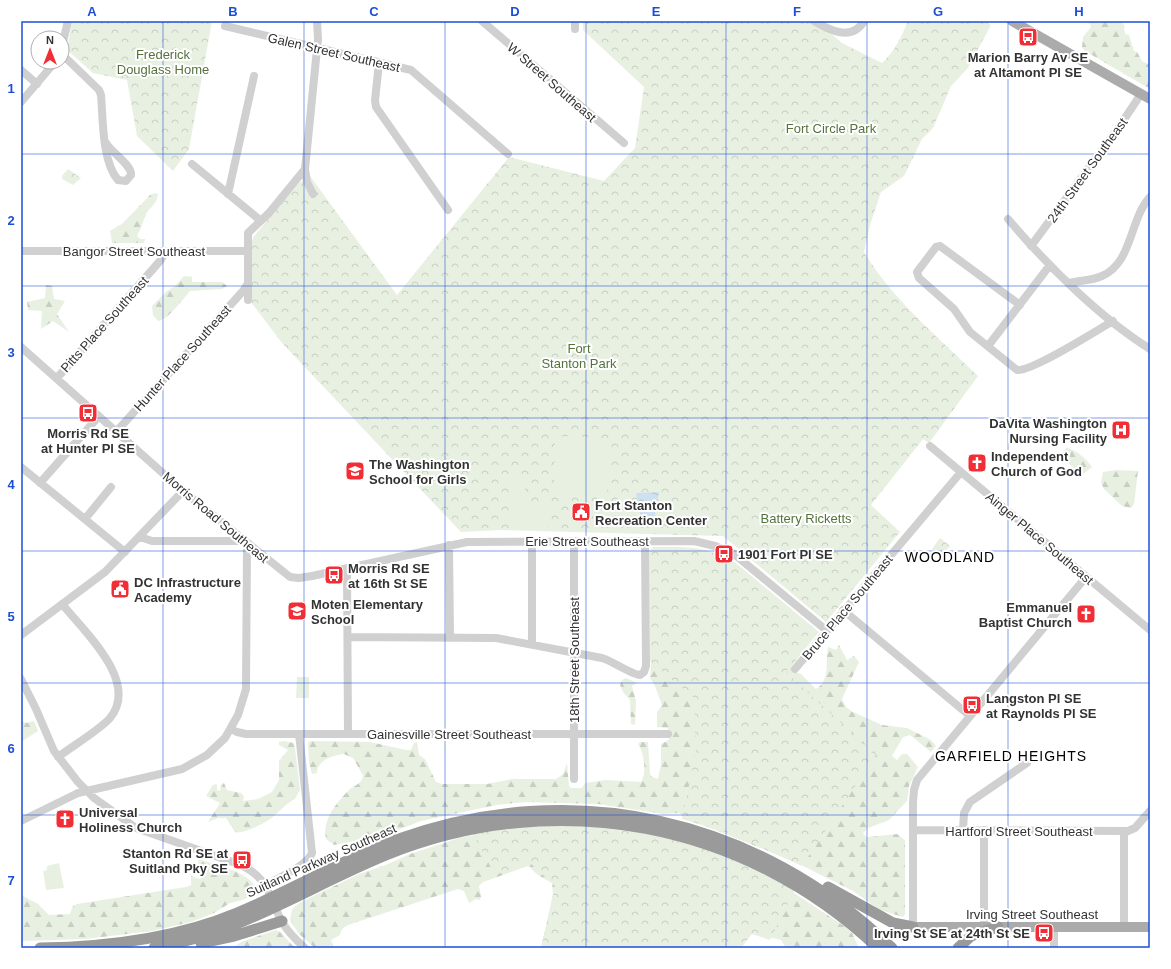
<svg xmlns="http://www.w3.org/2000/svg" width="1171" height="969" font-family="Arial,sans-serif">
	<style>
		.forest { fill: url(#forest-firs) }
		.park { fill: url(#park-crowns) }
		.garden { fill: #e8f0e1 }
		.water { fill: url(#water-ripples) }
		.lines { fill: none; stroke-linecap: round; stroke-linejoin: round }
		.minor { stroke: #d0d0d0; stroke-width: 8 }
		.major { stroke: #ababab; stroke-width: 10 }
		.highway { stroke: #9a9a9a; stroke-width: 11 }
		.grid { fill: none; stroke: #1d4ed8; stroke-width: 1; stroke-opacity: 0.55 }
		.labels { text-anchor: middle; stroke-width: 4; stroke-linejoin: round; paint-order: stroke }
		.street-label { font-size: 13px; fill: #333; stroke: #fff }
		.park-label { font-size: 13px; fill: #54733c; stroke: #fff }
		.poi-label { font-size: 13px; font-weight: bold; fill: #333; stroke: #fff; text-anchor: start }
		.neighbourhood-label { font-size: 14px; letter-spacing: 1px; fill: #000; stroke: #fff }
		.neatline { fill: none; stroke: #1d4ed8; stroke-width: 1.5 }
		.grid-label { font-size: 13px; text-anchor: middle; font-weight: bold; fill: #1d4ed8 }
	</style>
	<defs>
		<pattern id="forest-firs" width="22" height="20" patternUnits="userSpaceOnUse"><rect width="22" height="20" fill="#e8f0e1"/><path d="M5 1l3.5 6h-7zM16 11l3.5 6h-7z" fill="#c7cec2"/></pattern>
		<pattern id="park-crowns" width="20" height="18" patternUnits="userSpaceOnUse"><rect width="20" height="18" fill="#e8f0e1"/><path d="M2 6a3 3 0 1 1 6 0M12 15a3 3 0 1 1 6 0" fill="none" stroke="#c7cec2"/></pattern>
		<pattern id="water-ripples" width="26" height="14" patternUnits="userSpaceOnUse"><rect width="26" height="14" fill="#cde1f0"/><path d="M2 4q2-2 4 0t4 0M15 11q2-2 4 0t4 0" fill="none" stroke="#b0c2ce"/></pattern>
	</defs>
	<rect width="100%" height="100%" fill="#fff"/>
	<path class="forest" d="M 1084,21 L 1121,21 L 1124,25 L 1125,34 L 1129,35 L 1134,51 L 1137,52 L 1142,61 L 1150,65 L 1150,89 L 1085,51 L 1082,47 L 1083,37 L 1091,27 L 1090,24 Z
		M 155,193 L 158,194 C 157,204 150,207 146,214 C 143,221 141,229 137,236 L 140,239 L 145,239 L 144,243 L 112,243 L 110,231 L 122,224 L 150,195 Z
		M 184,276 L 192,277 L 192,282 L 222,282 L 227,286 L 222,289 L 190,291 C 184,298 167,321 158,321 L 153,315 L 152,306 L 166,292 L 175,286 Z
		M 46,285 L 52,286 L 54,299 L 65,301 L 57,314 L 69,332 L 53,321 L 41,329 L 42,311 L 28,310 L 27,302 L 45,298 Z
		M 1066,448 C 1074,448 1088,460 1092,467 L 1082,475 L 1060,456 Z
		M 1117,470 L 1138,471 L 1134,504 L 1131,508 L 1122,506 L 1104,489 L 1101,483 L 1103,472 Z
		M 839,645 L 847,660 L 854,656 L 859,662 L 842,699 L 846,707 L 851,711 L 882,725 L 907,728 L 931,740 L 936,746 L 931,752 L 910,735 L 903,737 L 892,756 L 897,760 L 902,754 L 907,754 L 918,767 L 909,786 L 907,801 L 889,820 L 868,828 L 863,833 L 866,837 L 869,837 L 897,834 L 905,840 L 905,914 L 903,917 L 880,910 L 853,891 L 791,860 L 687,819 L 679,813 L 664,814 L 598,804 L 525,802 L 496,805 L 421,821 L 385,835 L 334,845 L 326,839 C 322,820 336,803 349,790 C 355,785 363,783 363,775 L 353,758 L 344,754 C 334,755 317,760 317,773 L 312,774 L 309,763 L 308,743 L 310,741 L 370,742 L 406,750 L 411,750 L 414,743 L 417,742 L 419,755 L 425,759 L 436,782 L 442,784 L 487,784 L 512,779 L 556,779 L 563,774 L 567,763 L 569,786 L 571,788 L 582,788 L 585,783 L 606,780 L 641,782 C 647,774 644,752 638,744 L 640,742 L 648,742 L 650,774 L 652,777 L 658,779 L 661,764 L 661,744 L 669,740 L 669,731 L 667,728 L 657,727 L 657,712 L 662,705 L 655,686 L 650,678 L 651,662 L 806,647 L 791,668 L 795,672 L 801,674 L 816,689 C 831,680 825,661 828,647 L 836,650 Z
		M 626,678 L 637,683 L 632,686 L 636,701 L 635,725 L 631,724 L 630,700 L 623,692 L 620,685 L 622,680 Z
		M 21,720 L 26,723 L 34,721 L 38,731 L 21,742 Z
		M 283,741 L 294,743 L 295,748 L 300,790 L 295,799 C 288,802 281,810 275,815 C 270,821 242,835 235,832 L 226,818 L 218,818 L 208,822 L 220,803 L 206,796 L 213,785 L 217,784 L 217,790 L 220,791 L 221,784 L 224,783 L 227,790 L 241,793 L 244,796 L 243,801 L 258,799 L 272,792 L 279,780 L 279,761 L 288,750 L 279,745 L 279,742 Z
		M 501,830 L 776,881 L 844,926 L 852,933 L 859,948 L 786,948 L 781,940 L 752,933 L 541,948 L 553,895 L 552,883 L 539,876 L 528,866 L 483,882 L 479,886 L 481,896 L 480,900 L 476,899 L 469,903 L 464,891 L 458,889 L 348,925 L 342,929 L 340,935 L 331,940 L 333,945 L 331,948 L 315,948 L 299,934 L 290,920 L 292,909 L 299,903 L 359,874 L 386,865 L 410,854 L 459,838 Z
		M 198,859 C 214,864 256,873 257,893 L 243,900 L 230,903 L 214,913 L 191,922 L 152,931 L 85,939 L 21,941 L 21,895 L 38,904 L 49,915 L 70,914 L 73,906 L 77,904 L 186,887 L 191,885 L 191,876 L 199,879 L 204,877 L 199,869 Z
		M 276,930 L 280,932 L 295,948 L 233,948 L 241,942 Z"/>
	<path class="park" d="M 72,21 L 212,21 L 189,149 L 173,171 L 137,136 L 127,80 L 93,73 L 67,50 Z
		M 583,21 L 816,21 L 842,43 L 882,63 C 895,51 901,37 908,21 L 984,21 L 991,25 L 968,68 L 951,86 L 933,128 L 922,139 L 904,176 L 881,192 L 870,225 L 864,252 C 892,299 939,338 978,376 L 929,443 L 923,439 L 871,505 L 900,532 L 826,622 L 723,536 L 502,530 L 461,532 L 282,343 L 251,302 L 252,241 L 254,236 L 299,183 L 310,176 L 397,295 L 509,157 L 604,181 L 635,148 L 644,87 L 583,30 Z
		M 68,169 L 81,178 L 73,185 L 62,179 L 62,176 Z
		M 940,538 L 950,546 L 941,556 L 932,549 Z
		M 653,547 C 688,547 706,545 737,564 L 819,632 L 786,672 L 876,755 L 802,866 L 729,833 L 682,819 L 696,752 L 694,698 L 650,661 L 649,551 Z
		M 580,825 L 670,837 L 730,857 L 795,889 L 770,940 L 752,934 L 741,948 L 541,948 L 555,886 L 530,863 L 495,875 L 473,834 L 511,827 Z"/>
	<path class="garden" d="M 573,436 C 582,437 594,436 601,441 C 616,450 610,479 607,493 L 556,493 L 554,491 L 555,437 Z
		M 525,474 L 525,504 L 549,504 L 548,528 L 511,528 L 511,475 Z
		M 297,677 L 309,677 L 309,698 L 296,698 Z
		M 59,863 L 64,888 L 46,890 L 43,871 L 47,870 L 47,866 Z"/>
	<path class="water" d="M 659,492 L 654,519 L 641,519 L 636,493 Z"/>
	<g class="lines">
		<path class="minor" d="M 482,21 L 624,143
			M 575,21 L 575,29
			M 814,21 C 829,30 852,42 864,21
			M 225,26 L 411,70 L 508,154
			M 62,46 L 68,21
			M 62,57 L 68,60 L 99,90 L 101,95 C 103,119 102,162 118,180 L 126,181 L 131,175 C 132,165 112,153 106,143
			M 379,63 L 375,100 L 376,107 L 448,210
			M 21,70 L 37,84
			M 21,102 L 55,62
			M 192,164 L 260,220
			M 305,169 L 307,182 L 313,194
			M 228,194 L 254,76
			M 1008,219 C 1047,265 1099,317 1150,349
			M 1031,246 L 1119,127 L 1141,94
			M 21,251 L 248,251
			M 1069,283 C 1080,280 1091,281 1102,276 C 1133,262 1129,220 1150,197
			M 248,300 L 248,233 L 269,213 L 305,169 L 318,39 L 317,21
			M 1020,305 L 940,246 L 936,247 L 917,272 L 919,278 L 954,309 L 970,332 L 1017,370 C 1031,372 1098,330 1113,321
			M 988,346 L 1050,265
			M 21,347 L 183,491 L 290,577 L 299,578 L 312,576 L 467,542 L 694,541 L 715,546 L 734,554 L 826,630
			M 57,378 L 160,261 L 166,251
			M 116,432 L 243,291 L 248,283
			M 930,446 L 1150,630
			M 21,467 L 125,552
			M 40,483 L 99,416
			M 85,519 L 111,487
			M 140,537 L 152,541 L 244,541
			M 532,541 L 532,643
			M 574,541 L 574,779
			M 449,545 L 450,638
			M 347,568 L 348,734
			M 843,610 L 970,716
			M 21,635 L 105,572 L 183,491
			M 348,637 L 496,638 L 602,658 C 612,661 633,675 640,675 L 644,672 L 646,666 L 645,541
			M 795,669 L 961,472
			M 21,679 L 36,709 L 54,751 L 78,782 L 94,798 L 136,828 L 241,865 C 269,878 269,897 282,922 C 288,932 296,940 305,948
			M 231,729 L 237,732 L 246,734 L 668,734
			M 58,757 C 71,747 101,729 110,718 C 140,682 84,631 62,604
			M 21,821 L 78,793 L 182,769 L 207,755 L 225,738 L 238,715 L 246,689 L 247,544
			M 913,830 L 1128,831 L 1135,828 L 1150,811
			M 963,830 L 964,813 L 970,802 L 1027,763
			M 1124,831 L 1124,927
			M 266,885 C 278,878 307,866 312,853 L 299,734
			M 913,927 L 913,802 L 914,790 L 917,780 L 1086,577
			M 984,927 L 984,830
			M 1054,927 L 1054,948"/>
		<path class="major" d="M 1012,21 L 1150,99
			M 913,927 L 1150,927"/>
		<path class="highway" d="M 828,887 L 893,923 L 913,927
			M 201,943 L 234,936 L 282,921
			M 40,948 C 106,947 175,939 237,913 C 291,891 341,860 396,840 C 573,776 757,818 892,948
			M 154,948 C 238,934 308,887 386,855 C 556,786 745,822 878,948
			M 958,948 L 971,936 L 998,927"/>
	</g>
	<path class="grid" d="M 163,21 L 163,948M 304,21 L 304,948M 445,21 L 445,948M 586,21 L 586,948M 726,21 L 726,948M 867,21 L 867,948M 1008,21 L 1008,948M 21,154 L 1150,154M 21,286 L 1150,286M 21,418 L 1150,418M 21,551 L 1150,551M 21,683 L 1150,683M 21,815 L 1150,815"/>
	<defs>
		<g id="bus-square" transform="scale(1)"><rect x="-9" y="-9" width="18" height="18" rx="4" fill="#f12e36" stroke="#fff"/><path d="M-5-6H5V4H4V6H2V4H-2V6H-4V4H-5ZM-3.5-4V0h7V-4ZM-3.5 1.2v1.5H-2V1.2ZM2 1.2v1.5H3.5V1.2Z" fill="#fff"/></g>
		<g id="hospital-square" transform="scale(1)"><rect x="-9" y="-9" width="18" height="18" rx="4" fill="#f12e36" stroke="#fff"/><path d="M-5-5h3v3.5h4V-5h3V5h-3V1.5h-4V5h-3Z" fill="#fff"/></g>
		<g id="church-square" transform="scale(1)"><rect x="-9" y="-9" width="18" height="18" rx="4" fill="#f12e36" stroke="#fff"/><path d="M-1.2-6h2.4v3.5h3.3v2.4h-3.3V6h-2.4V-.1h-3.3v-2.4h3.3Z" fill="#fff"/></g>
		<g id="school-square" transform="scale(1)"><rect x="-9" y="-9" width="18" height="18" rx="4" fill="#f12e36" stroke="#fff"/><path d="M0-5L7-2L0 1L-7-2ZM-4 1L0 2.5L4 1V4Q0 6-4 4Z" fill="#fff"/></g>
		<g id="civic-square" transform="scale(1)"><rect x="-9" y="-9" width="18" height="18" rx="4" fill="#f12e36" stroke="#fff"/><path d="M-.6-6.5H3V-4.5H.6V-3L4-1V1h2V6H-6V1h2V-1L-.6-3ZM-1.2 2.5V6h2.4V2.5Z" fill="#fff"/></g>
	</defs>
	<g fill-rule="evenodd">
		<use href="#bus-square" x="1028" y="37"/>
		<use href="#bus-square" x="88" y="413"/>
		<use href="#hospital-square" x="1121" y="430"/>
		<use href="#church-square" x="977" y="463"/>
		<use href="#school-square" x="355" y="471"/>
		<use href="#civic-square" x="581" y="512"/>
		<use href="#bus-square" x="724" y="554"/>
		<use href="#bus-square" x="334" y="575"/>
		<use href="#civic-square" x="120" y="589"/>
		<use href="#school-square" x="297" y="611"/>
		<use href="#church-square" x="1086" y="614"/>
		<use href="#bus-square" x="972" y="705"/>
		<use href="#church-square" x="65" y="819"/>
		<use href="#bus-square" x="242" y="860"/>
		<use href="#bus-square" x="1044" y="933"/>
	</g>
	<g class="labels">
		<g class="street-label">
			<text transform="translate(334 52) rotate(13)" y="5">Galen Street Southeast</text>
			<text transform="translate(552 82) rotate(41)" y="5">W Street Southeast</text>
			<text transform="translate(1087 170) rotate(-54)" y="5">24th Street Southeast</text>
			<text x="134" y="256">Bangor Street Southeast</text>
			<text transform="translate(104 324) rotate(-48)" y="5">Pitts Place Southeast</text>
			<text transform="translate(182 358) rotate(-48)" y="5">Hunter Place Southeast</text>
			<text transform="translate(216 517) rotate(40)" y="5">Morris Road Southeast</text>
			<text transform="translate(1040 538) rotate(40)" y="5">Ainger Place Southeast</text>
			<text x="587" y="546">Erie Street Southeast</text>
			<text transform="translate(847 607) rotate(-50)" y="5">Bruce Place Southeast</text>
			<text transform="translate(574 660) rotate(-90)" y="5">18th Street Southeast</text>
			<text x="449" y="739">Gainesville Street Southeast</text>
			<text x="1019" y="836">Hartford Street Southeast</text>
			<text transform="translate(321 860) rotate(-24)" y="5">Suitland Parkway Southeast</text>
			<text x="1032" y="919">Irving Street Southeast</text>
		</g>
		<g class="park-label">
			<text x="163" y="59">Frederick<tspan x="163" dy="15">Douglass Home</tspan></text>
			<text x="831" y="133">Fort Circle Park</text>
			<text x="579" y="353">Fort<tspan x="579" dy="15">Stanton Park</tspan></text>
			<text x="806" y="523">Battery Ricketts</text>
		</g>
		<g class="poi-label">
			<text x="1028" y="62" text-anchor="middle">Marion Barry Av SE<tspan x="1028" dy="15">at Altamont Pl SE</tspan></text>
			<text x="1107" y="428" text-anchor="end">DaVita Washington<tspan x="1107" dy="15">Nursing Facility</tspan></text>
			<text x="88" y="438" text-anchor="middle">Morris Rd SE<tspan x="88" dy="15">at Hunter Pl SE</tspan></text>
			<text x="991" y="461">Independent<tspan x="991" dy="15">Church of God</tspan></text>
			<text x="369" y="469">The Washington<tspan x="369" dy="15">School for Girls</tspan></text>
			<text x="595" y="510">Fort Stanton<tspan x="595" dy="15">Recreation Center</tspan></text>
			<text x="738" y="559">1901 Fort Pl SE</text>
			<text x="348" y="573">Morris Rd SE<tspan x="348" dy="15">at 16th St SE</tspan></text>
			<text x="134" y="587">DC Infrastructure<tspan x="134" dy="15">Academy</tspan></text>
			<text x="311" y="609">Moten Elementary<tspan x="311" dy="15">School</tspan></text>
			<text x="1072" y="612" text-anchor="end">Emmanuel<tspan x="1072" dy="15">Baptist Church</tspan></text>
			<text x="986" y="703">Langston Pl SE<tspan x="986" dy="15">at Raynolds Pl SE</tspan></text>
			<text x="79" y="817">Universal<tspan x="79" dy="15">Holiness Church</tspan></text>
			<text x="228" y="858" text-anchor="end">Stanton Rd SE at<tspan x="228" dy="15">Suitland Pky SE</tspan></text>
			<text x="1030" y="938" text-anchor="end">Irving St SE at 24th St SE</text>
		</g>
		<g class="neighbourhood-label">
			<text x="950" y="562">WOODLAND</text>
			<text x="1011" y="761">GARFIELD HEIGHTS</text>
		</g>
	</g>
	<rect width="1171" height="969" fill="none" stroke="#ffffff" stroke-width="44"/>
	<g transform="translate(50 50)"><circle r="19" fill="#ffffff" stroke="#adadad"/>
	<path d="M0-3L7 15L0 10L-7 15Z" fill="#f12e36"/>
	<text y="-6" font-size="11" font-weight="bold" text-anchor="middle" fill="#333333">N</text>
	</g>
	<rect x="22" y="22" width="1127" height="925" class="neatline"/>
	<g class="grid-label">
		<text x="92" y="16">A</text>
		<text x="233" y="16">B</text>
		<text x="374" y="16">C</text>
		<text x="515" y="16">D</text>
		<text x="656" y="16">E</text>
		<text x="797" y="16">F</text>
		<text x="938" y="16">G</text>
		<text x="1079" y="16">H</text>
		<text x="11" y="93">1</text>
		<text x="11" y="225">2</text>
		<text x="11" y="357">3</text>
		<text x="11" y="489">4</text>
		<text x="11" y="621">5</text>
		<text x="11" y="753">6</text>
		<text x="11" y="885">7</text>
	</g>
</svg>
